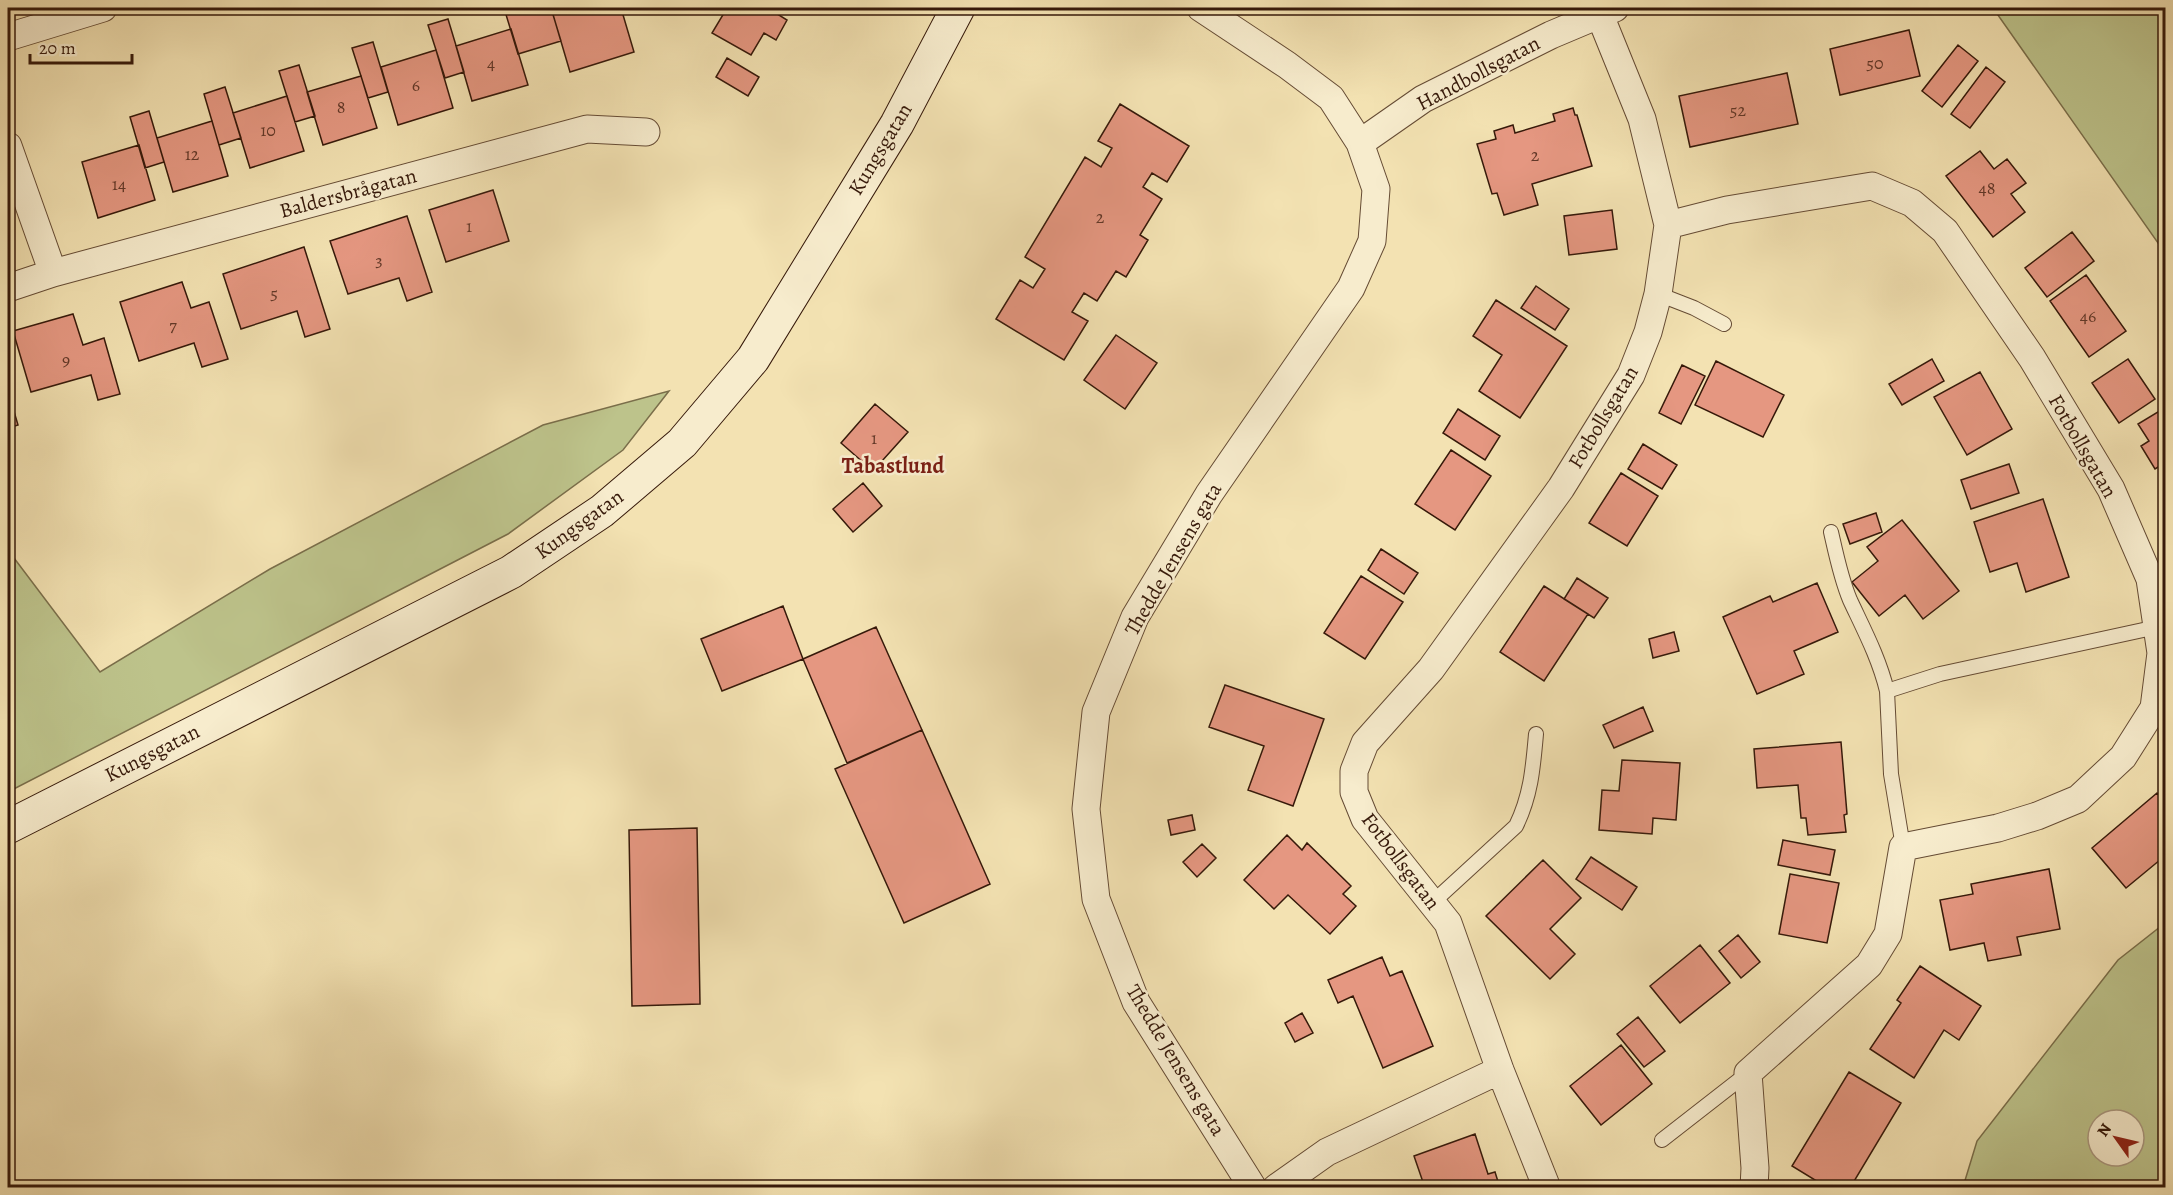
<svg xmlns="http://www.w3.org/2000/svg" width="2173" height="1195" font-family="Alegreya,serif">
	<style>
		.green { fill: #bdc38b; stroke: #7a6e4a; stroke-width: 1.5; fill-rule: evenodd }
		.building { fill: #e59781; stroke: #36190a; stroke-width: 1.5 }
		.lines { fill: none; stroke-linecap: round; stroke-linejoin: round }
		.lane-casing { stroke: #654b34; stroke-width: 16 }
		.street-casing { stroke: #654b34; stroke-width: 29 }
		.secondary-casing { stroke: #36190a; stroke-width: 35 }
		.lane { stroke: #f7eccd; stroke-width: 14 }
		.street { stroke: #f7eccd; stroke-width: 27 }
		.secondary { stroke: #f7eccd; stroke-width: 33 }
		.labels { text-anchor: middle; stroke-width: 5; stroke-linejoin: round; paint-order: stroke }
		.number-label { font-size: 18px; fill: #623828 }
		.street-label { font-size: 21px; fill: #36190a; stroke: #f7eccd }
		.neighbourhood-label { font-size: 22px; font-weight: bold; fill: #7a1f14; stroke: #f7eccd }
	</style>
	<rect width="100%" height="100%" fill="#f3e2b2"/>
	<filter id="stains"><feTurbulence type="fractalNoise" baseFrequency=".00333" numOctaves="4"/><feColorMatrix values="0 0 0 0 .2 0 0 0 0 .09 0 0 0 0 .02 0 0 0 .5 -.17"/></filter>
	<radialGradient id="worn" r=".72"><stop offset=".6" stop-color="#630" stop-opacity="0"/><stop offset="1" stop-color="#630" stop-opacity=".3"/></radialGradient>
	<path class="green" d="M 1993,8 L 2165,8 L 2165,253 Z
		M 669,391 L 623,450 L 508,534 L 8,792 L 8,550 L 100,672 L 270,569 L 543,425 Z
		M 2165,923 L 2165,1187 L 1963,1187 L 1977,1141 L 2118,960 ZM 2098,1120 L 2134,1120 L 2134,1156 L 2098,1156 Z"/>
	<path class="building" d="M 504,8 L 551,8 L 561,41 L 518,54 Z
		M 564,8 L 621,8 L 634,52 L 570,72 L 552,11 Z
		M 727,8 L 776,8 L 774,12 L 787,20 L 776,40 L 764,33 L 751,55 L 712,33 Z
		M 448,19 L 464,72 L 445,78 L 428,25 Z
		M 511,29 L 528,85 L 472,101 L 456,46 Z
		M 1909,30 L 1920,76 L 1840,95 L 1830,49 Z
		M 373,42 L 388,92 L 368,98 L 352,48 Z
		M 1958,45 L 1978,61 L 1942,107 L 1922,91 Z
		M 436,50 L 453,108 L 398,125 L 381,67 Z
		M 727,58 L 759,77 L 748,96 L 716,77 Z
		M 299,65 L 315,116 L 295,122 L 279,71 Z
		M 1986,67 L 2005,82 L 1970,128 L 1951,114 Z
		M 1787,73 L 1798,124 L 1690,147 L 1679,96 Z
		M 361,76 L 377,128 L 323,145 L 307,92 Z
		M 225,87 L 241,138 L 219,145 L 204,94 Z
		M 287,96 L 304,151 L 250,168 L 233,113 Z
		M 1120,104 L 1189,146 L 1167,182 L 1152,173 L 1143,187 L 1162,199 L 1140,235 L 1148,240 L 1126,277 L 1116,271 L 1097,301 L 1084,293 L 1072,312 L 1088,321 L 1064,360 L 996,319 L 1020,280 L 1033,288 L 1045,269 L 1025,257 L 1085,157 L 1101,167 L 1112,148 L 1098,141 Z
		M 1573,108 L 1575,115 L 1577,115 L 1592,166 L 1532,184 L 1538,205 L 1504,215 L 1497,193 L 1492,194 L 1477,144 L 1496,139 L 1494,131 L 1513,125 L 1515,133 L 1555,121 L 1553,114 Z
		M 149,111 L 164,162 L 145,168 L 130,117 Z
		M 212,121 L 228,176 L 173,192 L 157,138 Z
		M 139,145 L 155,200 L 98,218 L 82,162 Z
		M 1980,151 L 1994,169 L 2007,159 L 2026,183 L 2011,194 L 2025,212 L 1993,237 L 1946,176 Z
		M 493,190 L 509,241 L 446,262 L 429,210 Z
		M 1612,210 L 1617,249 L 1569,255 L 1564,216 Z
		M 407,216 L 432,292 L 407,301 L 399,278 L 348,294 L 330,241 Z
		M 2072,232 L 2094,261 L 2047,297 L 2025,268 Z
		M 304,247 L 330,329 L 305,337 L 297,311 L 241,329 L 223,274 Z
		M 2086,275 L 2126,331 L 2089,357 L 2050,301 Z
		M 182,282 L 191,308 L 209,302 L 228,359 L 202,367 L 194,343 L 139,361 L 120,302 Z
		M 1536,286 L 1569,309 L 1555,330 L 1521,308 Z
		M 1496,300 L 1567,346 L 1520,418 L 1479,391 L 1502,355 L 1473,336 Z
		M 73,314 L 83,345 L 104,338 L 120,394 L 98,400 L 91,375 L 31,392 L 13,331 Z
		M 1116,335 L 1157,363 L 1125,409 L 1084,380 Z
		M 1932,359 L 1944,381 L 1902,405 L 1889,384 Z
		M 2128,359 L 2155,399 L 2119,423 L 2092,383 Z
		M 1716,361 L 1784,395 L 1763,437 L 1695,405 Z
		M 1682,365 L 1705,376 L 1681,424 L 1659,413 Z
		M 1980,372 L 2012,429 L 1967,455 L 1934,397 Z
		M 8,391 L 18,425 L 8,428 Z
		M 875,404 L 908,432 L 873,471 L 841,443 Z
		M 2166,407 L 2166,467 L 2163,464 L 2155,469 L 2141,446 L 2149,441 L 2138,424 Z
		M 1458,409 L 1500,436 L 1485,460 L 1443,433 Z
		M 1643,444 L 1677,465 L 1662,489 L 1628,469 Z
		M 1451,450 L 1491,476 L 1455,530 L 1415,504 Z
		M 2009,464 L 2019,493 L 1971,509 L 1961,480 Z
		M 1621,473 L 1658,496 L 1627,546 L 1589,523 Z
		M 863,483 L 882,506 L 853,532 L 833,509 Z
		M 2043,499 L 2069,577 L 2026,592 L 2017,563 L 1990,572 L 1974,522 Z
		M 1876,513 L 1882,532 L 1850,544 L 1843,524 Z
		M 1902,520 L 1959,591 L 1923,619 L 1905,595 L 1879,616 L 1852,582 L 1878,561 L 1867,547 Z
		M 1381,549 L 1418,573 L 1404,594 L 1368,570 Z
		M 1361,576 L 1403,602 L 1365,659 L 1324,633 Z
		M 1577,578 L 1608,598 L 1594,618 L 1564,599 Z
		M 1817,583 L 1838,632 L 1794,651 L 1804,674 L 1757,694 L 1723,617 L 1770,596 L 1773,602 Z
		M 1544,586 L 1588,614 L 1544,681 L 1500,652 Z
		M 783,606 L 803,659 L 722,691 L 701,639 Z
		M 876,627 L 922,730 L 847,763 L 803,659 Z
		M 1674,632 L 1679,651 L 1653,658 L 1649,639 Z
		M 1225,685 L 1324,719 L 1293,806 L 1248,790 L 1264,746 L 1209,727 Z
		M 1643,707 L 1653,731 L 1614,748 L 1603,725 Z
		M 922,730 L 990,884 L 904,923 L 835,769 Z
		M 1841,742 L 1847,814 L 1844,815 L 1846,832 L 1808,835 L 1806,818 L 1801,818 L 1798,785 L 1757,788 L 1754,749 Z
		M 1622,760 L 1680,763 L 1676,820 L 1653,818 L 1652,834 L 1599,830 L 1602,790 L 1619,791 Z
		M 2157,793 L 2166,803 L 2166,855 L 2126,888 L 2092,848 Z
		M 1192,815 L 1195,830 L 1171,835 L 1168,820 Z
		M 697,828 L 700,1004 L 632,1006 L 629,830 Z
		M 1287,835 L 1302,850 L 1307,843 L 1351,886 L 1343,894 L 1356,906 L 1330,934 L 1288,895 L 1274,909 L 1244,880 Z
		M 1783,840 L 1835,850 L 1830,875 L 1778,865 Z
		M 1202,844 L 1216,858 L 1197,877 L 1183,862 Z
		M 1591,857 L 1637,887 L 1622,910 L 1576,879 Z
		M 1543,860 L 1581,898 L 1550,929 L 1575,954 L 1550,979 L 1486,916 Z
		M 2049,869 L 2060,929 L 2017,937 L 2021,955 L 1988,961 L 1984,943 L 1950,950 L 1940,900 L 1973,894 L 1971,884 Z
		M 1790,874 L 1839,883 L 1827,943 L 1779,934 Z
		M 1738,935 L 1760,962 L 1741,978 L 1719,951 Z
		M 1700,945 L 1730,983 L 1680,1023 L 1650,986 Z
		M 1382,957 L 1390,976 L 1402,971 L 1433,1046 L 1383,1068 L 1353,996 L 1338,1003 L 1328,980 Z
		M 1920,966 L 1981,1006 L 1959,1040 L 1944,1030 L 1914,1078 L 1870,1049 L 1901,1003 L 1897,1000 Z
		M 1302,1013 L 1313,1033 L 1295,1042 L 1285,1023 Z
		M 1638,1017 L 1665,1051 L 1644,1067 L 1617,1034 Z
		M 1621,1045 L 1652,1084 L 1601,1125 L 1570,1086 Z
		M 1849,1072 L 1901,1103 L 1850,1188 L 1828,1188 L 1792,1166 Z
		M 1475,1134 L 1488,1174 L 1495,1172 L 1500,1188 L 1425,1188 L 1414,1156 Z"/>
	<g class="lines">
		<g class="lane-casing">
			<path id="lane" d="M 1658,294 L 1694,308 L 1724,324
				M 1831,532 C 1836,554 1841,579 1850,600 C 1864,630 1879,658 1887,691
				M 1903,847 L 1891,774 L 1887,691 L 1940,674 L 2157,627
				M 1432,903 L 1516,826 C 1531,795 1533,768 1536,734
				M 1662,1140 L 1748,1073"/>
		</g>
		<g class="street-casing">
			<path id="street" d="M 1201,8 L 1287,65 L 1331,98 L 1360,143 L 1376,189 L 1372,241 L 1351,288 L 1209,494 L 1135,617 L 1096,712 L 1086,809 L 1096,899 L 1136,1002 L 1253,1188
				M 1597,8 L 1642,119 L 1668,225
				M 8,37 L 103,8
				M 1360,143 L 1423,99 L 1551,35 L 1615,8
				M 8,146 L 53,273 L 587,129 L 646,132
				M 8,288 L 53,273
				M 1276,1188 L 1327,1152 L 1500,1070
				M 1547,1188 L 1500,1070 L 1448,923 L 1365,819 L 1354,792 L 1354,771 L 1365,743 L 1431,669 L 1561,488 L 1631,375 L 1648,332 L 1658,294 L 1668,225 L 1727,210 L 1872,186 L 1912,203 L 1945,231 L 2032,358 L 2111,489 L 2150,579 L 2161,653 L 2154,708 L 2123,757 L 2078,799 L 2037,816 L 1998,828 L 1903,847 L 1888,934 L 1869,965 L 1748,1073 L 1755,1168 L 1754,1188"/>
		</g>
		<g class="secondary-casing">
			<path id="secondary" d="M 8,827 L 511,572 L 602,511 L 682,443 L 753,359 L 897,124 L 958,8"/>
		</g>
		<use href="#lane" class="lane"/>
		<use href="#street" class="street"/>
		<use href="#secondary" class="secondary"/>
	</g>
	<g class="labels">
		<g class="number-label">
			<text x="491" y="69">4</text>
			<text x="1875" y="69">50</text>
			<text x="416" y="91">6</text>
			<text x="341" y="113">8</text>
			<text x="1738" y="116">52</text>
			<text x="268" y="136">10</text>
			<text x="192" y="160">12</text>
			<text x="1535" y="161">2</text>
			<text x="119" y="190">14</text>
			<text x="1987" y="194">48</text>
			<text x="1100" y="223">2</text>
			<text x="469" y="232">1</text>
			<text x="379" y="266">3</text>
			<text x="274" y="299">5</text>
			<text x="2088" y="322">46</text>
			<text x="173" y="331">7</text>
			<text x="66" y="366">9</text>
			<text x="874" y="444">1</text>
		</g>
		<g class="street-label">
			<text transform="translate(1478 73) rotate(-28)" y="7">Handbollsgatan</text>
			<text transform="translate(880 149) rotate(-59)" y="7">Kungsgatan</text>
			<text transform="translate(348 193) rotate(-15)" y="7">Baldersbrågatan</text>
			<text transform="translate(1603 417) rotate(-59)" y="7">Fotbollsgatan</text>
			<text transform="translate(2083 446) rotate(60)" y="7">Fotbollsgatan</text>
			<text transform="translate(579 524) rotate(-36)" y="7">Kungsgatan</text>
			<text transform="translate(1173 559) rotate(-60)" y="7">Thedde Jensens gata</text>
			<text transform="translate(152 753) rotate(-27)" y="7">Kungsgatan</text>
			<text transform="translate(1401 861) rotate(53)" y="7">Fotbollsgatan</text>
			<text transform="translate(1176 1060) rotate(59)" y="7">Thedde Jensens gata</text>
		</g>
		<g class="neighbourhood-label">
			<text x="893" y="473">Tabastlund</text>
		</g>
	</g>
	<rect width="2173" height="1195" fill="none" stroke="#f3e2b2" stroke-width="30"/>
	<rect x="9" y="9" width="2155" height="1177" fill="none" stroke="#36190a" stroke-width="3"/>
	<rect x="15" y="15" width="2143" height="1165" fill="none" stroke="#36190a" stroke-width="1.5"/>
	<g transform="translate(2116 1138) rotate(304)"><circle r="28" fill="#f7eccd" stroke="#aa987f" stroke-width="1.5"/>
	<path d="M0-4.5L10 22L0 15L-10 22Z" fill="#8f2418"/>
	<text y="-9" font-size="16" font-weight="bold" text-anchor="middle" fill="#36190a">N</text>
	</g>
	<path d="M30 54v9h102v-9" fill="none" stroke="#36190a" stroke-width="3"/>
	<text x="39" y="54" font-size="18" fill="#36190a" stroke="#f7eccd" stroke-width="4.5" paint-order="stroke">20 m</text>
	<rect width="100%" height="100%" filter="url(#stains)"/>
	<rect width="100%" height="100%" fill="url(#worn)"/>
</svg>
